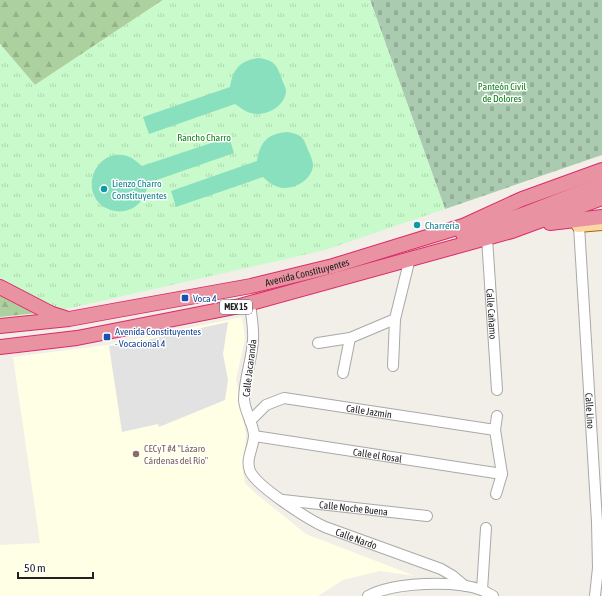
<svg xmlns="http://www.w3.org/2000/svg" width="602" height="596" font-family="'Asap Condensed',sans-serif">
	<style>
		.education { fill: #ffffe5 }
		.forest { fill: url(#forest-firs) }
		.cemetery { fill: url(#cemetery-stones) }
		.park { fill: url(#park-tufts) }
		.pitch { fill: #88e0be }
		.parking { fill: #e2e2e2 }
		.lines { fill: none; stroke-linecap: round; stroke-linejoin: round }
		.minor-casing { stroke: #a9a9a9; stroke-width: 12 }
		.major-casing { stroke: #a06b00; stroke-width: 14 }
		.highway-casing { stroke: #dc2a67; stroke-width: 16 }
		.minor { stroke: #fff; stroke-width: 10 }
		.major { stroke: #fcd6a4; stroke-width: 12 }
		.highway { stroke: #e892a2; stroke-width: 14 }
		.culture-dot { fill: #0f9aa8; stroke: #fff; stroke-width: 1.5 }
		.transit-dot { fill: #1a4fb4; stroke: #fff; stroke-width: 1.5 }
		.education-dot { fill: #8d6e63; stroke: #fff; stroke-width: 1.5 }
		.labels { text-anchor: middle; stroke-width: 3; stroke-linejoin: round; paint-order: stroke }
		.shield { fill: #fff; stroke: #646464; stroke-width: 1 }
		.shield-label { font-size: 9px; font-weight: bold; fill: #222 }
		.park-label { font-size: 10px; fill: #0c8416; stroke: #fff }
		.culture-label { font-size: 10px; fill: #0d838f; stroke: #fff; text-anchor: start }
		.street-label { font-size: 10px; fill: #222; stroke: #fff }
		.transit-label { font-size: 10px; fill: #164399; stroke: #fff; text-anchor: start }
		.education-label { font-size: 10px; fill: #785e54; stroke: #fff; text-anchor: start }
	</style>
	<defs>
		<pattern id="forest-firs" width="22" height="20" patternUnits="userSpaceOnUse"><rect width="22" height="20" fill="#add19e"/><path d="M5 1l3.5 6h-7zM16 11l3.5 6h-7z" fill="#95b388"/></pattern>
		<pattern id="cemetery-stones" width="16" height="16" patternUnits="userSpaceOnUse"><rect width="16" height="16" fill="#aacbaf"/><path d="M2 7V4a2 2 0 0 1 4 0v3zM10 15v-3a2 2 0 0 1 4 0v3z" fill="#92ae96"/></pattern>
		<pattern id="park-tufts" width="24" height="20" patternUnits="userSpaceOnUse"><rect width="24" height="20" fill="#c8facc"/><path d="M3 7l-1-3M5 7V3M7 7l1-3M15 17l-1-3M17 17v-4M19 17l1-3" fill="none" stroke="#acd6af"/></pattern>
	</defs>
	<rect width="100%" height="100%" fill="#f2efe9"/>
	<path class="education" d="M 242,317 L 245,339 L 236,379 L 246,435 L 243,472 L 245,483 L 254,492 L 306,534 L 415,576 L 380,571 L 343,580 L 318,596 L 0,596 L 0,545 L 40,543 L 13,357 L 107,345 Z"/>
	<path class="forest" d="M 0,0 L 163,0 L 35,85 L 0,44 Z
		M 0,280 L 57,311 L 0,317 Z"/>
	<path class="cemetery" d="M 370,0 L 602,0 L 602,155 L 445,209 Z"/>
	<path class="park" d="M 163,0 L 370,0 L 445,209 L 325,250 L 57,311 L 0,280 L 0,44 L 35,85 Z"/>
	<path class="pitch" d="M 259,58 C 274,61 276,63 281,77 C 282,81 286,87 286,91 C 285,107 265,117 251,113 C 245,112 240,107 235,104 L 149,134 L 143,117 L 230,87 C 233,69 240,60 259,58 Z
		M 287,132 C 302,135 303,136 308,150 C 310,154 313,161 313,165 C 312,181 292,191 278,187 C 272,185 267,181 263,177 L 176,207 L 171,191 L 257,161 C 260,142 267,134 287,132 Z
		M 229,137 L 234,153 L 148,183 C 146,195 141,206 128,210 C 120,213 111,211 104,207 C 78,190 97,147 127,156 C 133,158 137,162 142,166 Z"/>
	<path class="parking" d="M 228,322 L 223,354 L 228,380 L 225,400 L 159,427 L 158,424 L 122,432 L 109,346 L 147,340 Z"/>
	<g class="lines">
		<g class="minor-casing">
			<g id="minor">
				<path id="s1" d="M 579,226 L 597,522 L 598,568 L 595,596"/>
				<path id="s2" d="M 487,238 L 497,390"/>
				<path id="s3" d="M 250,303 C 251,315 254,328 253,340 C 252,360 244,379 244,400 C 245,412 253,423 254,435 C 254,447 245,459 250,471 C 256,486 309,520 325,527 L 441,569 L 453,576 L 465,586"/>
				<path d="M 318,343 L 350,338 L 395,319"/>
				<path d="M 393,366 L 395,319 L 410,258"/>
				<path d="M 343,373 L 350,338"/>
				<path id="s4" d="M 250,421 L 266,405 L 284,398 L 495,430"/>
				<path id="s5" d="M 254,436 L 502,474"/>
				<path d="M 496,494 L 502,474 L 495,430 L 497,416"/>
				<path id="s6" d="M 283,500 L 427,516"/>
				<path d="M 482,590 L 486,528"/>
				<path d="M 368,596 C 394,582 455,580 482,590 C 486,592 490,594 493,596"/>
			</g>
		</g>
		<g class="major-casing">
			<path id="major" d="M 578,226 L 602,224"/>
		</g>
		<g class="highway-casing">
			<g id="highway">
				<path d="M 550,223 L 602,217"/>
				<path d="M 463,234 L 522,215 L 602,184"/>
				<path d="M 0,287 L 52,314 L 65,318"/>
				<path id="s7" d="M 0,326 L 69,319 L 118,310 L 251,286 L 333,266 L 463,226 L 522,199 L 602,170"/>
				<path d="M 0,347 L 77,338 L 240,306 L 512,231 L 602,198"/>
			</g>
		</g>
		<use href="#minor" class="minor"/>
		<use href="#major" class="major"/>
		<use href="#highway" class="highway"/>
	</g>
	<g class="culture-dot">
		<circle cx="104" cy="189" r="4"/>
		<circle cx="417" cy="225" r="4"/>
	</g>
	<g class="transit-dot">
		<rect x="181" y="294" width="8" height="8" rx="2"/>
		<rect x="103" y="333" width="8" height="8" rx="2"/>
	</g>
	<circle class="education-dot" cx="136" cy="454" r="4"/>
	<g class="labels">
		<rect class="shield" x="220" y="300" width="32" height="14" rx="3"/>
		<g class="shield-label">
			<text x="236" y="310">MEX 15</text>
		</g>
		<g class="park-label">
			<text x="502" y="90">Panteón Civil<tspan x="502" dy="12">de Dolores</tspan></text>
			<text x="204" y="141">Rancho Charro</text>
		</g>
		<g class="culture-label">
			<text x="112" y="187">Lienzo Charro<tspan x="112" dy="12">Constituyentes</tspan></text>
			<text x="425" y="229">Charrería</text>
		</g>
		<g class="street-label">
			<text dy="4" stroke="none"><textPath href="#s7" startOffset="312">Avenida Constituyentes</textPath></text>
			<text dy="4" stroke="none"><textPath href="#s2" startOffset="76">Calle Cañamo</textPath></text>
			<text transform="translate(249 368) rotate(-83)" y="4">Calle Jacaranda</text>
			<text dy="4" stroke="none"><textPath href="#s4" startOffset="128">Calle Jazmín</textPath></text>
			<text dy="4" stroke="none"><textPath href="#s1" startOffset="185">Calle Lino</textPath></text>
			<text dy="4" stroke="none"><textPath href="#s5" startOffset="125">Calle el Rosal</textPath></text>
			<text dy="4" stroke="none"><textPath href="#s6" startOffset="71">Calle Noche Buena</textPath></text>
			<text dy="4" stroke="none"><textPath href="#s3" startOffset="299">Calle Nardo</textPath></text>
		</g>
		<g class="transit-label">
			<text x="193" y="302">Voca 4</text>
			<text x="115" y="335">Avenida Constituyentes<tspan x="115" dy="12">- Vocacional 4</tspan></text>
		</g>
		<g class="education-label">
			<text x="144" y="452">CECyT #4 "Lázaro<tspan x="144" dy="12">Cárdenas del Río"</tspan></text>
		</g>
	</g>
	<path d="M18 572v6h75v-6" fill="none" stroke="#222222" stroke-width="2"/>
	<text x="24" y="572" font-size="12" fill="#222222" stroke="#ffffff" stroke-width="3" paint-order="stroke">50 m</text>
</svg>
